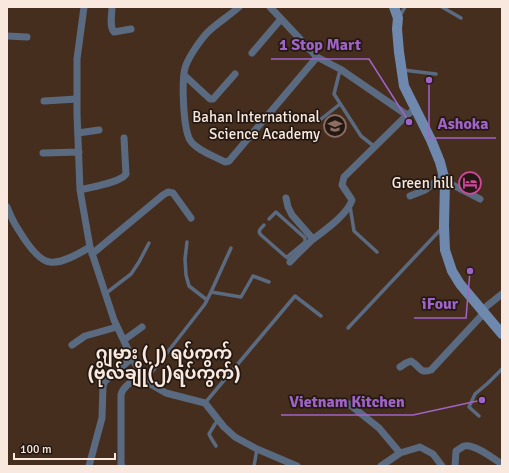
<svg xmlns="http://www.w3.org/2000/svg" width="509" height="473" font-family="Signika,'Noto Sans Myanmar',sans-serif">
	<style>
		.lines { fill: none; stroke-linecap: round; stroke-linejoin: round }
		.service { stroke: #5a6b81; stroke-width: 3.5 }
		.minor { stroke: #5a6b81; stroke-width: 7 }
		.secondary { stroke: #6e89ad; stroke-width: 10 }
		.labels { text-anchor: middle; stroke-width: 3.5; stroke-linejoin: round; paint-order: stroke }
		.poi-label { font-size: 15px; fill: #f8e8de; stroke: #241912; text-anchor: end }
		.quarter-label { font-size: 17px; font-weight: bold; fill: #f8e8de; stroke: #241912 }
		.leader { fill: none; stroke: #a064c8; stroke-width: 1.5 }
		.callout-dot { fill: #a064c8; stroke: #241912; stroke-width: 1.5 }
		.callout-label { font-size: 16px; text-anchor: middle; font-weight: bold; fill: #a064c8; stroke: #241912; stroke-width: 3.5; stroke-linejoin: round; paint-order: stroke }
	</style>
	<rect width="100%" height="100%" fill="#462e1f"/>
	<g class="lines">
		<path class="service" d="M 442,7 L 461,18
			M 400,16 L 405,7
			M 340,70 L 334,94 L 361,136 L 375,147
			M 403,70 L 436,74
			M 320,120 L 340,104
			M 350,206 L 354,231 L 377,252
			M 269,219 L 276,212 L 277,213 L 305,238 L 305,242 L 287,257
			M 264,225 C 261,228 257,231 261,235 L 286,257 L 288,258
			M 211,292 L 231,248
			M 105,294 L 131,274 L 139,262 L 149,243
			M 207,300 L 211,292 L 241,297 L 253,276 L 269,282
			M 348,328 L 442,228
			M 145,381 L 205,304 L 207,300 L 189,286 L 186,275 L 185,259 L 187,242
			M 205,403 L 295,296 L 321,316
			M 479,416 L 469,407 L 475,394 L 488,383 L 502,369
			M 216,446 L 211,438 L 209,434 L 215,424 L 219,419
			M 254,466 L 257,449"/>
		<path class="minor" d="M 84,7 L 77,59 L 77,114 L 80,190 L 90,247 L 114,320 L 132,358 L 145,381 L 166,393 L 205,403 L 224,427 L 235,437 L 257,449 L 297,466
			M 112,7 C 112,15 109,26 114,32 L 131,29
			M 239,7 C 229,16 217,23 208,32 C 201,39 190,55 186,65 C 181,77 183,128 190,140 C 196,150 214,156 225,162 L 229,161 L 317,57
			M 270,7 L 317,57 L 340,69 L 407,115
			M 7,36 L 27,37
			M 252,53 L 281,19
			M 184,75 L 210,99 L 213,99 L 235,74
			M 44,101 L 77,99
			M 78,133 L 99,130
			M 43,153 L 79,152
			M 445,181 L 480,199
			M 80,190 C 91,187 120,183 126,174 L 124,138
			M 410,196 L 425,190 L 444,175
			M 286,198 L 288,207 L 292,215 L 313,239
			M 7,207 C 10,214 13,222 18,229 C 24,239 38,261 50,262 C 62,264 80,253 90,247
			M 92,254 L 163,195 L 168,192 L 173,193 L 191,218
			M 290,262 C 297,254 305,247 312,240 C 325,230 347,215 352,200 L 342,185 L 344,177 L 407,115 L 415,109
			M 482,310 L 502,294
			M 124,340 L 142,327
			M 72,345 L 85,336 L 117,327
			M 400,367 L 406,363 L 411,361 C 420,366 419,374 431,370 L 484,313
			M 349,404 L 379,428 L 400,453
			M 89,466 L 102,418 L 103,386 L 105,381 L 132,358
			M 122,466 L 121,464 L 121,395 C 123,385 134,381 142,376
			M 381,466 L 400,453 L 420,447 L 433,454 L 442,466
			M 455,466 L 456,451 C 458,450 462,447 464,446 C 474,443 494,459 502,464"/>
		<path class="secondary" d="M 394,7 L 398,18 L 397,29 L 399,52 L 404,86 L 431,140 L 440,162 L 445,181 L 444,226 L 445,250 L 452,271 L 460,284 L 502,334"/>
	</g>
	<defs>
		<g id="school-ring" transform="scale(1.15)"><circle r="9.5" fill="#241912" stroke="#8d6e63" stroke-width="1.5"/><path d="M0-5L7-2L0 1L-7-2ZM-4 1L0 2.5L4 1V4Q0 6-4 4Z" fill="#8d6e63"/></g>
		<g id="hotel-ring" transform="scale(1.15)"><circle r="9.5" fill="#241912" stroke="#d1479c" stroke-width="1.5"/><path d="M-6-4.5h1.5V1H6V5H4.5V3h-9V5H-6ZM-4 0a1.8 1.8 0 1 1 3.6 0ZM.5 0V-2.5h3Q6-2.5 6 0Z" fill="#d1479c"/></g>
	</defs>
	<g fill-rule="evenodd">
		<use href="#school-ring" x="335" y="126"/>
		<use href="#hotel-ring" x="470" y="183"/>
	</g>
	<g class="labels">
		<g class="poi-label">
			<text x="320" y="122">Bahan International<tspan x="320" dy="17">Science Academy</tspan></text>
			<text x="454" y="188">Green hill</text>
		</g>
		<g class="quarter-label">
			<text x="164" y="359">ဂျမား (၂) ရပ်ကွက်<tspan x="164" dy="20">(ဗိုလ်ချို(၂)ရပ်ကွက်)</tspan></text>
		</g>
	</g>
	<path class="leader" d="M409 122L369 59H271M429 80L429 138H496M470 271L466 318H414M482 400L413 415H281"/>
	<g class="callout-dot">
		<circle cx="409" cy="122" r="4"/>
		<circle cx="429" cy="80" r="4"/>
		<circle cx="470" cy="271" r="4"/>
		<circle cx="482" cy="400" r="4"/>
	</g>
	<g class="callout-label">
		<text x="320" y="50">1 Stop Mart</text>
		<text x="463" y="129">Ashoka</text>
		<text x="440" y="309">iFour</text>
		<text x="347" y="407">Vietnam Kitchen</text>
	</g>
	<rect width="509" height="473" fill="none" stroke="#f8e8de" stroke-width="16"/>
	<path d="M14 453v6h101v-6" fill="none" stroke="#f8e8de" stroke-width="2"/>
	<text x="20" y="453" font-size="12" fill="#f8e8de" stroke="#241912" stroke-width="3" paint-order="stroke">100 m</text>
</svg>
